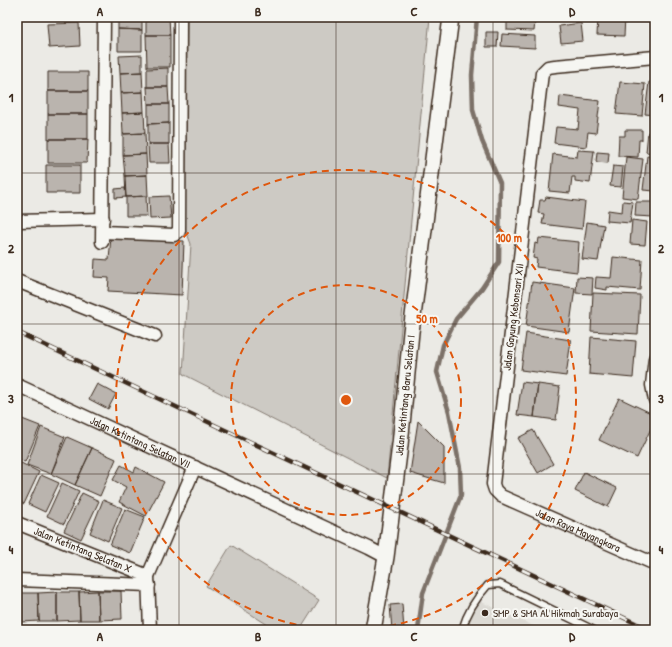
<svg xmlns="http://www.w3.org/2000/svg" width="672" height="647" font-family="'Patrick Hand',sans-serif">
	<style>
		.built { fill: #dcdad4 }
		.green { fill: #cdcac4; stroke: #847a71 }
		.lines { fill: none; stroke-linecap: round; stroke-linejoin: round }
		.stream { stroke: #7c7167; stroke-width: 4.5 }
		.building { fill: #bab4ae; stroke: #3b2a1e }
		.service-casing { stroke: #3b2a1e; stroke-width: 9 }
		.minor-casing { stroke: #3b2a1e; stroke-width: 15 }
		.tertiary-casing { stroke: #3b2a1e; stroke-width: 18 }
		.service { stroke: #f6f6f2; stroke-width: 6 }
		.minor { stroke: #f6f6f2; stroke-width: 12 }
		.tertiary { stroke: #f6f6f2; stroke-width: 15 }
		.rail-casing { stroke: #3b2a1e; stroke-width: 4.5 }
		.rail { stroke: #f6f6f2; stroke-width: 3; stroke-dasharray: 9; stroke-linecap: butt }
		.grid { fill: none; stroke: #3b2a1e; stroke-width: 1; stroke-opacity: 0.55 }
		.ring { fill: none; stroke: #df570d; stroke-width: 2; stroke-dasharray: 7 5 }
		.poi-dot { fill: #3b2a1e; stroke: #f6f6f2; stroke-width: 1.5 }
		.labels { text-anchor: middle; stroke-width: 4; stroke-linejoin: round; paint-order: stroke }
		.street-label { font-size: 11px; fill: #3b2a1e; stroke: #f6f6f2 }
		.poi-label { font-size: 11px; fill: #3b2a1e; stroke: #f6f6f2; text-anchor: start }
		.centre { fill: #df570d; stroke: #f6f6f2; stroke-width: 2 }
		.ring-label { font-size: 12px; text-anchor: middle; font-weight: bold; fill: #df570d; stroke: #f6f6f2; stroke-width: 4; stroke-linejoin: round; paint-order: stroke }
		.neatline { fill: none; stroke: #3b2a1e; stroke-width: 1.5 }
		.grid-label { font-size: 13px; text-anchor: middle; font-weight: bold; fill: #3b2a1e }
	</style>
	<rect width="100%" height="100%" fill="#ebeae5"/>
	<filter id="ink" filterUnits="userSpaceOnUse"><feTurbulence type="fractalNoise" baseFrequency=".025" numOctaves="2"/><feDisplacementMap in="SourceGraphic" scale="8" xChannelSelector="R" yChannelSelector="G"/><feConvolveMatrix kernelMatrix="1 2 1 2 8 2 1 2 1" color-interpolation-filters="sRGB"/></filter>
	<g filter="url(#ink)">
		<path class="built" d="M 471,597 L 542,630 L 456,630 Z"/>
		<path class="green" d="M 187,17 L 430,17 L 387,478 L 183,374 L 191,244 L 185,228 Z
			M 231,545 L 319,600 L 300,630 L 276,630 L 206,586 Z"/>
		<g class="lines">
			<path class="stream" d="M 418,630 L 423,593 L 461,495 L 460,468 L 449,412 L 437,372 L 443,345 L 456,319 L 482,288 L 499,262 L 500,183 L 482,141 L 473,110 L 472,75 L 477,17"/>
		</g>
		<path class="building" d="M 118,17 L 142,17 L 142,30 L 118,29 Z
			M 146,17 L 169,17 L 170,35 L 146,35 Z
			M 598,17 L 625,17 L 624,36 L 597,35 Z
			M 507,20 L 535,21 L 534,31 L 507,30 Z
			M 79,23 L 80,46 L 49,48 L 47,24 Z
			M 581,23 L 583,41 L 561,43 L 559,26 Z
			M 118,29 L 142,30 L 142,51 L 118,51 Z
			M 486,32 L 498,32 L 497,47 L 486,47 Z
			M 502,34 L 535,36 L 535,48 L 501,46 Z
			M 146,35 L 170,35 L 170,67 L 147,67 Z
			M 142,55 L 142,72 L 120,73 L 119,56 Z
			M 168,68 L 168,87 L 147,87 L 147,69 Z
			M 48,72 L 88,72 L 88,91 L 48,91 Z
			M 142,72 L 143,92 L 121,93 L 120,73 Z
			M 620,82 L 645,84 L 642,116 L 616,114 Z
			M 649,82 L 655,83 L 655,115 L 645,114 Z
			M 147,87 L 168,87 L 169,104 L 148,104 Z
			M 48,91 L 88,91 L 88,114 L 48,114 Z
			M 143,92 L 144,112 L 122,113 L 121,93 Z
			M 560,96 L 600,101 L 596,133 L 588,132 L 586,147 L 554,143 L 556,127 L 578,129 L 580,110 L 559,107 Z
			M 148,104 L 169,104 L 169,123 L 148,124 Z
			M 144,112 L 145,133 L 123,134 L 122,113 Z
			M 48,114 L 88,114 L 88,139 L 48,139 Z
			M 169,123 L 169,144 L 148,144 L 148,124 Z
			M 625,130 L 642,130 L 642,140 L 639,140 L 638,157 L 618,156 L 619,136 L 625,136 Z
			M 648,132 L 655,132 L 655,153 L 646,152 Z
			M 145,133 L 146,154 L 123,155 L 123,134 Z
			M 48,139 L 88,139 L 87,163 L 48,163 Z
			M 148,144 L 169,144 L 170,163 L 149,163 Z
			M 578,150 L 594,151 L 590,183 L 575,181 L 575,177 L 572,177 L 570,193 L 549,191 L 553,154 L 577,157 Z
			M 597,152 L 609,153 L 608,163 L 596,162 Z
			M 146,154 L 147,175 L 125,176 L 123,155 Z
			M 647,156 L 655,157 L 655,191 L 643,190 Z
			M 626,157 L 643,159 L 638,199 L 622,197 Z
			M 46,165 L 80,165 L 80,193 L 46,193 Z
			M 613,166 L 623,167 L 621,187 L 610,186 Z
			M 147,175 L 148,196 L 126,197 L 125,176 Z
			M 125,188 L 126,197 L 115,198 L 115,189 Z
			M 146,196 L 147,216 L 126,216 L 126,197 Z
			M 169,196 L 171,218 L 150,219 L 149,197 Z
			M 546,197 L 585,202 L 582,229 L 542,224 L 544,214 L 538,213 L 540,200 L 545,200 Z
			M 623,201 L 633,202 L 630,223 L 607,221 L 608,210 L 622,212 Z
			M 636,202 L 653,202 L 653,217 L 635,216 Z
			M 632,220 L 647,222 L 645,245 L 630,244 Z
			M 587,222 L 604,225 L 598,261 L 582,259 Z
			M 111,237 L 184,241 L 182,295 L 108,291 L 109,278 L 94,277 L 95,259 L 109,260 Z
			M 539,238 L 579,242 L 577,272 L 536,267 L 537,259 L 533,258 L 535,243 L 538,244 Z
			M 613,257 L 642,260 L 640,290 L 607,287 L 607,290 L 595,288 L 596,277 L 611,278 Z
			M 577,277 L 593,278 L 592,294 L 576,293 Z
			M 532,282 L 575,288 L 569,332 L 526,326 Z
			M 593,293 L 640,295 L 638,334 L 591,331 Z
			M 526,333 L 571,340 L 566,376 L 521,370 Z
			M 591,337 L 636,341 L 633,378 L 589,374 Z
			M 522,382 L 538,384 L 534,417 L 517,415 Z
			M 97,384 L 116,394 L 108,409 L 89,399 Z
			M 538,384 L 560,387 L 556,420 L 534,417 Z
			M 619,398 L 655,415 L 655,420 L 637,458 L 599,440 Z
			M 17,417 L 40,426 L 25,462 L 17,458 Z
			M 418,421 L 444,447 L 444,483 L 410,473 Z
			M 41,427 L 65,437 L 51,474 L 27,465 Z
			M 533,430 L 553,464 L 538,473 L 518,438 Z
			M 67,437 L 92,448 L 75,485 L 51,474 Z
			M 92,448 L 116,459 L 100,496 L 75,485 Z
			M 21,463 L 39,472 L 24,504 L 17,500 L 17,470 Z
			M 121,465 L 134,472 L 136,467 L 164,482 L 146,516 L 119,502 L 126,487 L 113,480 Z
			M 584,472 L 617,488 L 608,507 L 575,491 Z
			M 41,475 L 59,483 L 45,512 L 28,504 Z
			M 62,483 L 79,491 L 64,524 L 47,516 Z
			M 82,493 L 99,501 L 81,539 L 64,531 Z
			M 103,500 L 122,508 L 108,541 L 90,533 Z
			M 125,509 L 145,517 L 130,553 L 110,545 Z
			M 98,591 L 121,591 L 122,619 L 99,620 Z
			M 98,591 L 99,620 L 80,620 L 79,592 Z
			M 57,592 L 79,592 L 80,620 L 57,621 Z
			M 57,592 L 57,621 L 39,621 L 38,593 Z
			M 21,593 L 38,593 L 39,621 L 22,622 Z
			M 402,604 L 404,630 L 392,630 L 390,605 Z
			M 17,627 L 34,628 L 34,630 L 17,630 Z"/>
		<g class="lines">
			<g class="service-casing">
				<path id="service" d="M 462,630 C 467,612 475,599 488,585 L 500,584 L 594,630"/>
			</g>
			<g class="minor-casing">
				<g id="minor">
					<path id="s1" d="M 655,57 L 555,66 L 548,67 L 542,73 L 493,484 L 495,490 L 501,496 L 655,564"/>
					<path d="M 17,221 L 103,219"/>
					<path d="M 103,232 L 174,235 L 179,231 L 180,17"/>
					<path d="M 102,242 L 104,17"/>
					<path d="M 17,281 L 155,336"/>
					<path d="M 655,358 L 652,385 L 655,400"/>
					<path id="s2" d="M 17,385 L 369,548 L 386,557"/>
					<path id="s3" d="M 17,523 L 148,576"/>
					<path d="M 17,580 L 149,585"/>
					<path d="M 150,630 L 148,576 L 195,467"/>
				</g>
			</g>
			<g class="tertiary-casing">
				<g id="tertiary">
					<path id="s4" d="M 373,630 L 386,557 L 400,445 L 411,332 L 451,17"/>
				</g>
			</g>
			<use href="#service" class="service"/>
			<use href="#minor" class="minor"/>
			<use href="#tertiary" class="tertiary"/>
			<g class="rail-casing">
				<path id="rail" d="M 17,332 L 650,630"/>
			</g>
			<use href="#rail" class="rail"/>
		</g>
	</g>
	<path class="grid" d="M 179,17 L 179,630M 336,17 L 336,630M 493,17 L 493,630M 17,173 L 655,173M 17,324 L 655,324M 17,474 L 655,474"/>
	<g class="ring">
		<circle cx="346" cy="400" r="115"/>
		<path d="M344 630A230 230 0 1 1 348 630"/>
	</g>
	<circle class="poi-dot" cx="485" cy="613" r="4"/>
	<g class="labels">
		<g class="street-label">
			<text transform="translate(513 317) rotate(-83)" y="4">Jalan Gayung Kebonsari XII</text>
			<text dy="4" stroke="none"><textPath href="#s4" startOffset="237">Jalan Ketintang Baru Selatan I</textPath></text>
			<text dy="4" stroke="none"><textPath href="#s2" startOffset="136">Jalan Ketintang Selatan VII</textPath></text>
			<text dy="4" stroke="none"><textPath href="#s1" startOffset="629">Jalan Raya Mayangkara</textPath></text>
			<text dy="4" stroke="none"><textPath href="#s3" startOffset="71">Jalan Ketintang Selatan X</textPath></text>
		</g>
		<g class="poi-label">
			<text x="493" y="617">SMP &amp; SMA Al Hikmah Surabaya</text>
		</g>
	</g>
	<circle cx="346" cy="400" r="6" class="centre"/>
	<g class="ring-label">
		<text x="509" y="242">100 m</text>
		<text x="427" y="323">50 m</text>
	</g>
	<rect width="672" height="647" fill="none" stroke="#f6f6f2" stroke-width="44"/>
	<rect x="22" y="22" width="628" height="603" class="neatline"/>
	<g class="grid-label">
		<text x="100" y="16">A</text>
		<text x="258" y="16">B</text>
		<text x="414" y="16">C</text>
		<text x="572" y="16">D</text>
		<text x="11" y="102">1</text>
		<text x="661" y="102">1</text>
		<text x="11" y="253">2</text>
		<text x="661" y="253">2</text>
		<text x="11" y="403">3</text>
		<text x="661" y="403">3</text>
		<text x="11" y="554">4</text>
		<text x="661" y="554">4</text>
		<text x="100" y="641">A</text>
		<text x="258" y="641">B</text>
		<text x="414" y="641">C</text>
		<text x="572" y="641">D</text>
	</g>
</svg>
